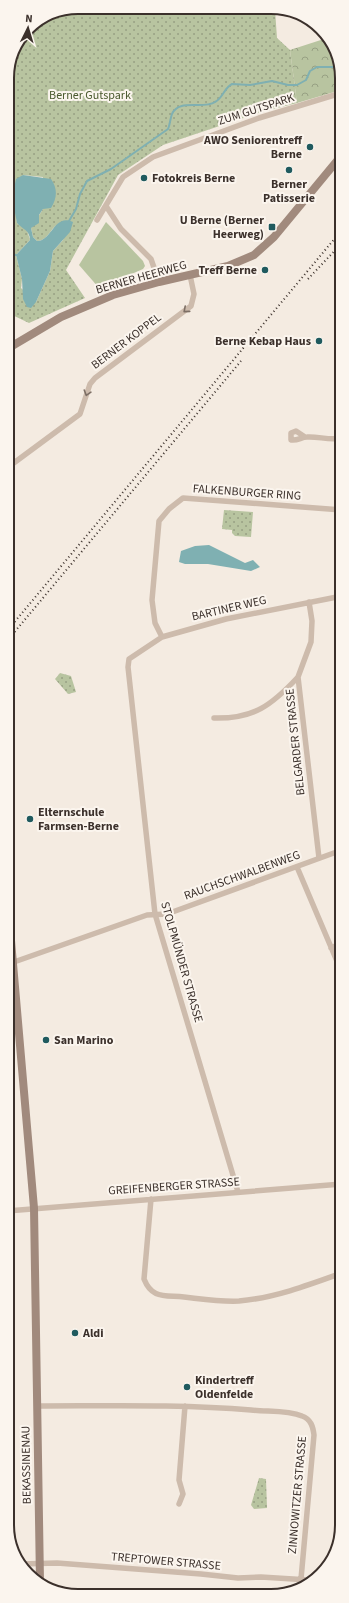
<svg xmlns="http://www.w3.org/2000/svg" width="349" height="1603" font-family="'Source Sans 3',sans-serif">
	<style>
		.forest { fill: url(#forest-crowns) }
		.park { fill: url(#park-dots); fill-rule: evenodd }
		.garden { fill: #b8c4a0 }
		.water { fill: #7fb0b2 }
		.lines { fill: none; stroke-linecap: round; stroke-linejoin: round }
		.stream { stroke: #7fb0b2; stroke-width: 2 }
		.street { stroke: #cdbbac; stroke-width: 5.5 }
		.secondary { stroke: #a18a7d; stroke-width: 8 }
		.rail { stroke: #3b302b; stroke-width: 2; stroke-dasharray: 1 3; stroke-linecap: butt }
		.oneway { stroke: #7d6f65 }
		.poi-dot { fill: #1f5a5e; stroke: #fbf5ee; stroke-width: 1.5 }
		.labels { text-anchor: middle; stroke-width: 4; stroke-linejoin: round; paint-order: stroke }
		.park-label { font-size: 12px; fill: #4a5a2e; stroke: #fbf5ee }
		.street-label { font-size: 12px; fill: #3b302b; stroke: #fbf5ee }
		.poi-label { font-size: 12px; font-weight: bold; fill: #3b302b; stroke: #fbf5ee; text-anchor: start }
		.rim { fill: none; stroke: #3b302b; stroke-width: 2 }
	</style>
	<defs>
		<pattern id="forest-crowns" width="20" height="18" patternUnits="userSpaceOnUse"><rect width="20" height="18" fill="#b8c4a0"/><path d="M2 6a3 3 0 1 1 6 0M12 15a3 3 0 1 1 6 0" fill="none" stroke="#97a083"/></pattern>
		<pattern id="park-dots" width="8" height="8" patternUnits="userSpaceOnUse"><rect width="8" height="8" fill="#b8c4a0"/><path d="M2 2h.1M6 6h.1" fill="none" stroke="#97a083" stroke-width="1.8" stroke-linecap="round"/></pattern>
	</defs>
	<rect width="100%" height="100%" fill="#f4ebe1"/>
	<path class="forest" d="M 327,38 L 341,69 L 341,90 L 297,103 L 290,50 Z"/>
	<path class="park" d="M 275,10 L 277,38 L 290,50 L 297,103 L 258,113 L 163,145 L 118,175 L 66,270 L 85,298 L 29,323 L 8,313 L 7,74 L 28,28 L 51,12 ZM 23,175 L 43,177 L 43,209 L 31,228 L 33,237 L 37,241 C 52,240 50,220 70,221 L 63,240 L 53,251 L 50,271 L 36,302 L 21,288 L 22,279 L 16,255 L 30,240 L 27,230 L 17,223 C 15,197 7,198 23,175 Z
		M 224,510 L 253,512 L 251,537 L 235,536 L 232,533 L 232,530 L 222,529 Z
		M 60,673 L 71,676 L 76,692 L 68,694 L 55,679 Z
		M 259,1478 L 266,1479 L 267,1508 L 254,1509 L 251,1505 Z"/>
	<path class="garden" d="M 106,222 L 143,261 L 145,266 L 143,269 L 99,288 L 79,265 Z"/>
	<path class="water" d="M 23,175 L 51,179 C 58,189 57,198 51,208 L 43,209 L 39,215 L 39,223 L 31,228 L 33,237 L 37,241 C 52,241 54,213 73,222 L 70,232 L 53,251 L 50,271 L 36,302 L 31,308 L 27,307 L 23,299 L 22,279 L 16,255 L 30,240 C 30,230 22,229 17,223 L 12,198 L 16,179 Z
		M 209,545 L 245,563 L 253,560 L 260,567 L 251,571 L 208,564 L 185,564 L 179,562 L 181,551 L 195,546 Z"/>
	<g class="lines">
		<path class="stream" d="M 69,221 L 76,209 L 80,194 L 87,181 L 111,169 L 168,129 C 170,125 170,119 172,114 C 179,98 203,110 215,102 C 223,98 224,88 232,84 L 250,85 L 272,81 L 288,85 L 297,85 L 306,80 L 310,71 L 317,67 L 340,67
			M 7,253 L 16,255"/>
		<path class="street" d="M 106,206 L 121,229 L 151,259 L 159,282
			M 97,220 L 123,177 L 153,157 L 259,118 L 341,93
			M 305,437 L 296,431 L 291,433 L 291,440 C 298,441 301,437 307,437 C 318,436 330,441 342,438
			M 7,468 L 80,414 L 90,384 L 95,378 L 191,306 L 194,294 L 190,275
			M 309,602 L 312,621 L 311,642 L 298,677 L 319,858
			M 162,637 L 155,623 L 152,600 L 159,521 L 169,509 L 183,498 L 342,510
			M 214,718 C 254,719 272,705 298,677
			M 297,867 L 342,973
			M 331,948 L 342,943
			M 14,962 L 147,915 L 167,914 L 342,850
			M 7,996 L 16,993
			M 238,1192 L 155,914 L 128,667 L 129,659 L 162,637 L 226,619 L 342,596
			M 151,1199 L 144,1279 C 152,1299 164,1295 184,1297 C 202,1299 221,1302 239,1301 C 274,1298 309,1285 342,1273
			M 7,1211 L 342,1184
			M 37,1406 C 109,1406 180,1404 251,1410 C 267,1412 287,1410 302,1416 C 311,1419 313,1427 314,1435 L 301,1579
			M 179,1504 L 183,1494 L 179,1480 L 185,1406
			M 21,1564 L 57,1563 L 201,1574 L 238,1578 L 261,1577 L 309,1580"/>
		<path class="secondary" d="M 7,349 L 61,317 L 113,295 L 159,282 L 228,266 L 254,255 L 274,237 L 341,156
			M 7,894 L 34,1208 L 40,1581"/>
		<path class="rail" d="M 308,279 L 341,244
			M 7,631 L 341,231
			M 7,641 L 241,361"/>
	</g>
	<defs><path id="oneway-chevron" d="M-2-3.5L2.5 0L-2 3.5" fill="none" stroke-width="1.6" stroke-linecap="round" stroke-linejoin="round"/></defs>
	<g class="oneway">
		<use href="#oneway-chevron" transform="translate(186 310) rotate(139)"/>
		<use href="#oneway-chevron" transform="translate(87 393) rotate(107)"/>
	</g>
	<g class="poi-dot">
		<circle cx="310" cy="147" r="4"/>
		<circle cx="289" cy="170" r="4"/>
		<circle cx="144" cy="178" r="4"/>
		<rect x="268" y="223" width="8" height="8" rx="2"/>
		<circle cx="265" cy="270" r="4"/>
		<circle cx="319" cy="341" r="4"/>
		<circle cx="30" cy="819" r="4"/>
		<circle cx="46" cy="1040" r="4"/>
		<circle cx="75" cy="1333" r="4"/>
		<circle cx="187" cy="1387" r="4"/>
	</g>
	<g class="labels">
		<g class="park-label">
			<text x="90" y="99">Berner Gutspark</text>
		</g>
		<g class="street-label">
			<text transform="translate(256 109) rotate(-18)" y="4">ZUM GUTSPARK</text>
			<text transform="translate(141 277) rotate(-16)" y="4">BERNER HEERWEG</text>
			<text transform="translate(126 341) rotate(-37)" y="4">BERNER KOPPEL</text>
			<text transform="translate(247 492) rotate(4)" y="4">FALKENBURGER RING</text>
			<text transform="translate(229 608) rotate(-13)" y="4">BARTINER WEG</text>
			<text transform="translate(295 742) rotate(-96)" y="4">BELGARDER STRASSE</text>
			<text transform="translate(242 875) rotate(-20)" y="4">RAUCHSCHWALBENWEG</text>
			<text transform="translate(182 962) rotate(74)" y="4">STOLPMÜNDER STRASSE</text>
			<text transform="translate(174 1186) rotate(-4)" y="4">GREIFENBERGER STRASSE</text>
			<text transform="translate(26 1465) rotate(-91)" y="4">BEKASSINENAU</text>
			<text transform="translate(297 1495) rotate(-85)" y="4">ZINNOWITZER STRASSE</text>
			<text transform="translate(166 1561) rotate(5)" y="4">TREPTOWER STRASSE</text>
		</g>
		<g class="poi-label">
			<text x="302" y="144" text-anchor="end">AWO Seniorentreff<tspan x="302" dy="14">Berne</tspan></text>
			<text x="152" y="182">Fotokreis Berne</text>
			<text x="289" y="188" text-anchor="middle">Berner<tspan x="289" dy="14">Patisserie</tspan></text>
			<text x="264" y="224" text-anchor="end">U Berne (Berner<tspan x="264" dy="14">Heerweg)</tspan></text>
			<text x="257" y="274" text-anchor="end">Treff Berne</text>
			<text x="311" y="345" text-anchor="end">Berne Kebap Haus</text>
			<text x="38" y="816">Elternschule<tspan x="38" dy="14">Farmsen-Berne</tspan></text>
			<text x="54" y="1044">San Marino</text>
			<text x="83" y="1337">Aldi</text>
			<text x="195" y="1384">Kindertreff<tspan x="195" dy="14">Oldenfelde</tspan></text>
		</g>
	</g>
	<path d="M0 0H349V1603H0ZM78 14H271A64 64 0 0 1 335 78V1525A64 64 0 0 1 271 1589H78A64 64 0 0 1 14 1525V78A64 64 0 0 1 78 14Z" fill="#fbf5ee" fill-rule="evenodd"/>
	<path class="rim" d="M78 14H271A64 64 0 0 1 335 78V1525A64 64 0 0 1 271 1589H78A64 64 0 0 1 14 1525V78A64 64 0 0 1 78 14Z"/>
	<g transform="translate(28 28) rotate(5)" stroke="#fbf5ee" stroke-width="3" paint-order="stroke">
	<path d="M0-3L7 15L0 10L-7 15Z" fill="#3b302b"/>
	<text y="-6" font-size="11" font-weight="bold" text-anchor="middle" fill="#3b302b">N</text>
	</g>
</svg>
